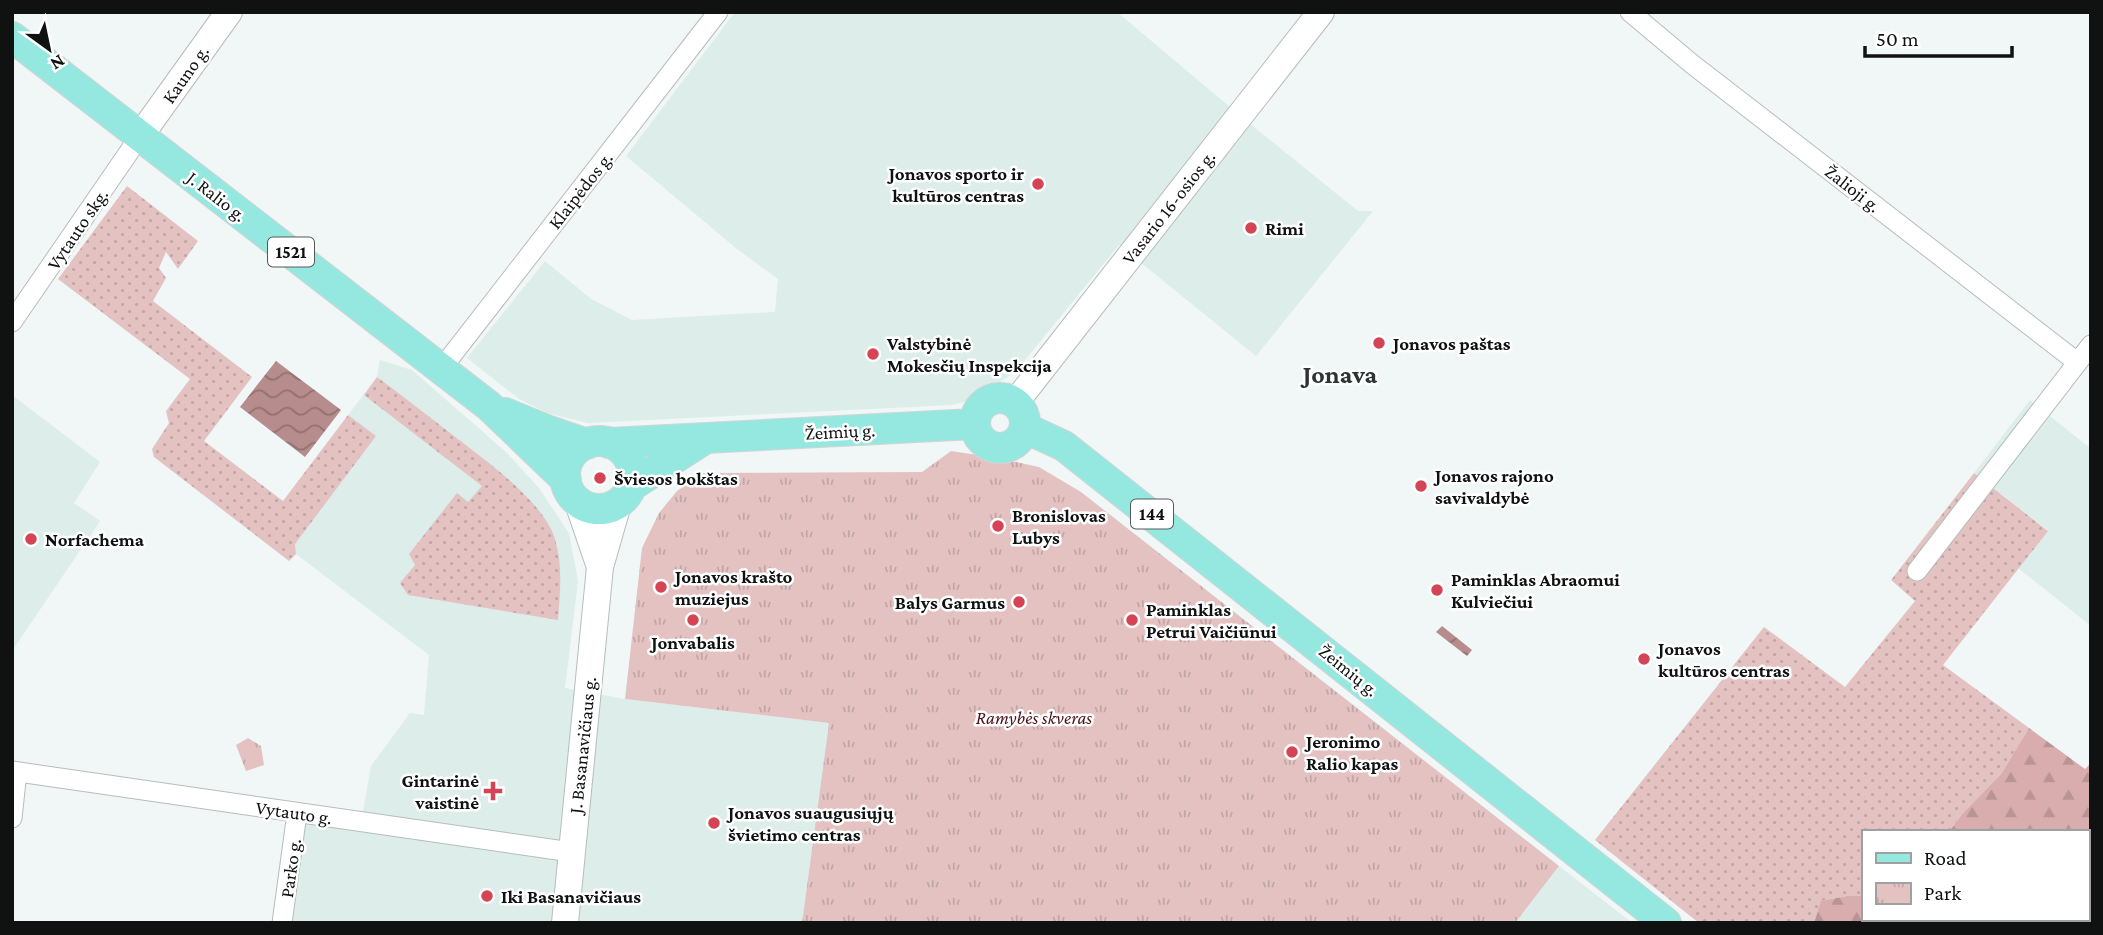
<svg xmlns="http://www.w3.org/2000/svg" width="2103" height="935" font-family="'Crimson Pro',serif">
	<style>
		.built { fill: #dcedea }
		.grass { fill: url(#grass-dots) }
		.forest { fill: url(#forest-firs) }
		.park { fill: url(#park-tufts) }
		.water { fill: url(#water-waves) }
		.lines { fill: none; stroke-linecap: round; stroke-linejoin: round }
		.minor-casing { stroke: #b6bdbc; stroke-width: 21 }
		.secondary-casing { stroke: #b6bdbc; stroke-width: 28 }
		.primary-casing { stroke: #d4d4d4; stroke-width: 32 }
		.minor { stroke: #fff; stroke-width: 19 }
		.secondary { stroke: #fff; stroke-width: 26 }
		.primary { stroke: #95e8df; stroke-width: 30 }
		.poi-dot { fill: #d54454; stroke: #fff; stroke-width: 2.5 }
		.labels { text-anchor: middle; stroke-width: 5; stroke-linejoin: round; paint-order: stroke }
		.shield { fill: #fff; stroke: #575958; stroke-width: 2 }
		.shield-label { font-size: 18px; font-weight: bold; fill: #0f1211 }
		.street-label { font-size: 19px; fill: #0f1211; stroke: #fff }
		.poi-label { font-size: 19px; font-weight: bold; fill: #0f1211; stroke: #fff; text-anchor: start }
		.park-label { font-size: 19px; font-style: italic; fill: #4a1419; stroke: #fff }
		.district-label { font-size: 26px; font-weight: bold; fill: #2e3433; stroke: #fff }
	</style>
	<defs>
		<pattern id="grass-dots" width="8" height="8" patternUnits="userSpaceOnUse" patternTransform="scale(1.75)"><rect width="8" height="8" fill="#e4c2c2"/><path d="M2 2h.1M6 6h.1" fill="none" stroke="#c2a6a6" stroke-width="1.8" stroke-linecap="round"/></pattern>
		<pattern id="forest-firs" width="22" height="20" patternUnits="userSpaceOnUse" patternTransform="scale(1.75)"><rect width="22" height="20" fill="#d9adad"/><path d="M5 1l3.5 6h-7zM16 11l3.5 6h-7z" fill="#b99494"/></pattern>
		<pattern id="park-tufts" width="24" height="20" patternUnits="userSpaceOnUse" patternTransform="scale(1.75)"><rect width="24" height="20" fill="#e4c2c2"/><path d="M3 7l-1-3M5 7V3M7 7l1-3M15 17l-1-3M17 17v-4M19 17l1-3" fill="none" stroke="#c2a6a6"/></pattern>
		<pattern id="water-waves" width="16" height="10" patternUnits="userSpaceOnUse" patternTransform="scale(1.75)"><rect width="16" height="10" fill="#b68c8c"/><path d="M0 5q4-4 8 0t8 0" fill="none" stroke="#927171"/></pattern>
	</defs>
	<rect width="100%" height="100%" fill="#f0f7f6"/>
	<path class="built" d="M 735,12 L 1117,12 L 1249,123 L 1358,211 L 1373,211 L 1256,356 L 1119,245 L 1016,371 L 976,399 L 951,405 L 588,423 L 547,413 L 519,399 L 467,358 L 545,261 L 591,299 L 632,320 L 775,312 L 778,279 L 737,249 L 626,156 Z
		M 380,360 L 412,370 L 506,452 L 539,488 L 569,533 L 578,581 L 565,688 L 625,699 L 829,723 L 802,923 L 272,923 L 291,807 L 362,817 L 371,766 L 410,713 L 424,715 L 429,655 L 296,554 L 295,544 L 375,437 L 348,415 L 377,377 Z
		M 12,395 L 100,462 L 74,503 L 100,521 L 12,651 Z
		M 2030,400 L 2091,449 L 2091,626 L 2018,568 L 2048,530 L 1974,473 Z
		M 2091,855 L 2091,923 L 2038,923 L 2041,919 L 2087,919 L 2087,860 Z
		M 1559,866 L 1631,922 L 1631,923 L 1515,923 Z"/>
	<path class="grass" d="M 127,186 L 198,241 L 178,269 L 166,252 L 159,268 L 166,278 L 153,301 L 252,377 L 204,441 L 283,501 L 348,415 L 376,436 L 295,544 L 296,554 L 289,561 L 154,457 L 152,449 L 169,423 L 166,411 L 190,379 L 58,279 Z
		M 377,377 C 403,396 428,416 454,436 C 485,460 544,502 555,539 C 563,566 560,593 558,620 L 408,595 L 400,583 L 415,565 L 409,554 L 457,493 L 468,502 L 482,486 L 364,395 Z
		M 1974,473 L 2048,531 L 1943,665 L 2029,728 L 2001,774 L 1962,814 L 1949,832 L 1863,832 L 1863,896 L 1847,896 L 1822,901 L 1814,923 L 1699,923 L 1595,840 L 1764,627 L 1845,687 L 1915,601 L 1891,580 Z"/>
	<path class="forest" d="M 2029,728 L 2085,769 L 2091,763 L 2091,839 L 2087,844 L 2087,832 L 1949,832 L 1962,814 L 2001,774 Z
		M 1847,896 L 1863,896 L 1863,919 L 2029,919 L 2026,923 L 1814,923 L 1821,901 Z"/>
	<path class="park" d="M 951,451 L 998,458 L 1039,467 L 1081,492 L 1559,866 L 1515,923 L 802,923 L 829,723 L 625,699 L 642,548 L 659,513 L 677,491 L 704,473 L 922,472 Z
		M 248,738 L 261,746 L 264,765 L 246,771 L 236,745 Z"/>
	<path class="water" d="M 276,361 L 341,410 L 305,457 L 240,407 Z
		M 1442,626 L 1472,650 L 1467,656 L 1436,632 Z"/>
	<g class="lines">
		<g class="minor-casing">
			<path id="minor" d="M 1630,12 L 1692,64 L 2077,362
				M 12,322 L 140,136
				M 442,368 L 718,12
				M 1917,571 L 2091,345
				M 12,771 L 571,852
				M 12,818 L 17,772
				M 282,923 L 297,813"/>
		</g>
		<g class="secondary-casing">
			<path id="secondary" d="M 140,136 L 229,12
				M 1015,403 L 1321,12
				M 577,500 L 600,567
				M 565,923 L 600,567 L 618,504"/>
		</g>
		<g class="primary-casing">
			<path id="primary" d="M 12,37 L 489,406 L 566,480
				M975 423a25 25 0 1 1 50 0a25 25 0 1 1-50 0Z
				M 505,413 L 549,431 L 587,444
				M 1024,429 L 1036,433 L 1064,446 L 1666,923
				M565 475a34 34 0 1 1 68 0a34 34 0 1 1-68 0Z
				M 609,443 L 974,424
				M 631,486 L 703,440"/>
		</g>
		<use href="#minor" class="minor"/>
		<use href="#secondary" class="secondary"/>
		<use href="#primary" class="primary"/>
	</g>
	<g class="poi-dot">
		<circle cx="1038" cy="184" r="7"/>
		<circle cx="1251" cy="228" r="7"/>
		<circle cx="1379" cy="343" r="7"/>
		<circle cx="873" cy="354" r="7"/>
		<circle cx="600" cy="478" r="7"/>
		<circle cx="1421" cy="486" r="7"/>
		<circle cx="998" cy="526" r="7"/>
		<circle cx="31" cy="539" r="7"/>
		<circle cx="661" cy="587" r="7"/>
		<circle cx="1437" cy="590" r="7"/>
		<circle cx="1019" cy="602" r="7"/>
		<circle cx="693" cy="620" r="7"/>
		<circle cx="1132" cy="620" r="7"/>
		<circle cx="1644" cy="659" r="7"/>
		<circle cx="1292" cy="752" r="7"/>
		<path d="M489.5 780.5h7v7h7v7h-7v7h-7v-7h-7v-7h7z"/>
		<circle cx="714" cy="823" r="7"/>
		<circle cx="487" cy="896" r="7"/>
	</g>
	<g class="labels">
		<g class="shield">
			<rect x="268" y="237.5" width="46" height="29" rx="5"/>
			<rect x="1131" y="499.5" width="42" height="29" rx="5"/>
		</g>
		<g class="shield-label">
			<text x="291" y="258">1521</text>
			<text x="1152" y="520">144</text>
		</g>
		<g class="street-label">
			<text transform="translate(185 74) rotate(-55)" y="7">Kauno g.</text>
			<text transform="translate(1853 188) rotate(38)" y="7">Žalioji g.</text>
			<text transform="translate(580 190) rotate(-52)" y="7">Klaipėdos g.</text>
			<text transform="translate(217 196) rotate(38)" y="7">J. Ralio g.</text>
			<text transform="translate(1168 207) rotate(-52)" y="7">Vasario 16-osios g.</text>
			<text transform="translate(77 229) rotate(-56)" y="7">Vytauto skg.</text>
			<text transform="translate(840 431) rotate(-3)" y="7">Žeimių g.</text>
			<text transform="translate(1349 670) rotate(39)" y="7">Žeimių g.</text>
			<text transform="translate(582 745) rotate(-84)" y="7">J. Basanavičiaus g.</text>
			<text transform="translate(294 812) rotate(8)" y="7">Vytauto g.</text>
			<text transform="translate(290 868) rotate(-82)" y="7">Parko g.</text>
		</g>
		<g class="poi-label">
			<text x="1024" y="180" text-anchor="end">Jonavos sporto ir<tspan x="1024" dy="22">kultūros centras</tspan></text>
			<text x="1265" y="235">Rimi</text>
			<text x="887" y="350">Valstybinė<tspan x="887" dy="22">Mokesčių Inspekcija</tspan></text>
			<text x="1393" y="350">Jonavos paštas</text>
			<text x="1435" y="482">Jonavos rajono<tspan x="1435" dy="22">savivaldybė</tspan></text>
			<text x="614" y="485">Šviesos bokštas</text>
			<text x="1012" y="522">Bronislovas<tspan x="1012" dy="22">Lubys</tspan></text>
			<text x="45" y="546">Norfachema</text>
			<text x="675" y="583">Jonavos krašto<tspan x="675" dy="22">muziejus</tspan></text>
			<text x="1451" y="586">Paminklas Abraomui<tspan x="1451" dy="22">Kulviečiui</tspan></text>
			<text x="1005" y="609" text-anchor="end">Balys Garmus</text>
			<text x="1146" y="616">Paminklas<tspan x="1146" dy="22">Petrui Vaičiūnui</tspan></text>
			<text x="693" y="649" text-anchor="middle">Jonvabalis</text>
			<text x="1658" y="655">Jonavos<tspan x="1658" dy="22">kultūros centras</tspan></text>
			<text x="1306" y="748">Jeronimo<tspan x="1306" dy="22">Ralio kapas</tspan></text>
			<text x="479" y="787" text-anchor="end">Gintarinė<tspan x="479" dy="22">vaistinė</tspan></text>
			<text x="728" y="819">Jonavos suaugusiųjų<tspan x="728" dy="22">švietimo centras</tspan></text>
			<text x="501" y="903">Iki Basanavičiaus</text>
		</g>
		<g class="park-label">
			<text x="1034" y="724">Ramybės skveras</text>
		</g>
		<g class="district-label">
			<text x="1340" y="383">Jonava</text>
		</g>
	</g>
	<rect width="2103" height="935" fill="none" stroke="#0f1211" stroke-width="28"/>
	<rect x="1862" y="830" width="228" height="91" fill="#ffffff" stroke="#9fa0a0" stroke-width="2"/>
	<rect x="1876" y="853" width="35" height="10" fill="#95e8df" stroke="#9fa0a0" stroke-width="2"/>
	<text x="1924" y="865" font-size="21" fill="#0f1211">Road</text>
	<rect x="1876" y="883" width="35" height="21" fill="url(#park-tufts)" stroke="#9fa0a0" stroke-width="2"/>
	<text x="1924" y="900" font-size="21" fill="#0f1211">Park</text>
	<g transform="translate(49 49) rotate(147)" stroke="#ffffff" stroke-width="5" paint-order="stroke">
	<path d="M0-5L12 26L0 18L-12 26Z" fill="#0f1211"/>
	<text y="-10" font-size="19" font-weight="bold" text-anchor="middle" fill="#0f1211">N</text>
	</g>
	<path d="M1865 46v10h147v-10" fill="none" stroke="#0f1211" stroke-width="3.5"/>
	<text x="1876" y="46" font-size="21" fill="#0f1211" stroke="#ffffff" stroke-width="5" paint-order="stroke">50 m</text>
</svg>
